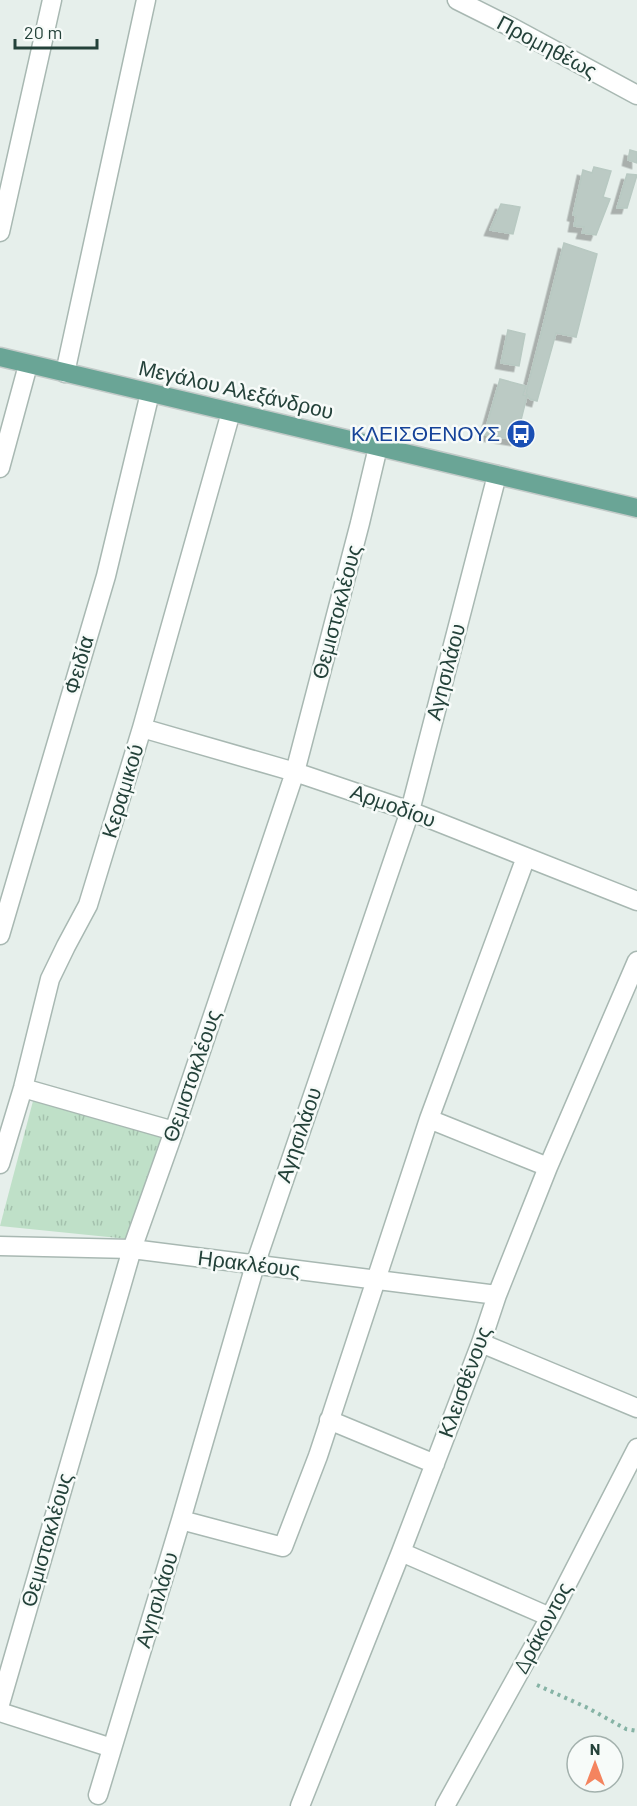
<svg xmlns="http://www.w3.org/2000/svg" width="637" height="1806" font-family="Barlow,sans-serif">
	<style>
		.park { fill: url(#park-tufts) }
		.building { fill: #bbcac4; stroke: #b8c9c2; stroke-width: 1.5; filter: url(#shadow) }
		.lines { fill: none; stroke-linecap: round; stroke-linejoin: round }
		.minor-casing { stroke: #a8b8b2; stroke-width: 21 }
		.major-casing { stroke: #c2cac8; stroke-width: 21 }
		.path { stroke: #86b3a5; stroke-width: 4; stroke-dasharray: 3 4.5; stroke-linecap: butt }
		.minor { stroke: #fff; stroke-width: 18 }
		.major { stroke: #6aa596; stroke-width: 18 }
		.labels { text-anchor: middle; stroke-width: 5; stroke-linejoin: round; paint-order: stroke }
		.street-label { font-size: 21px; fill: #24423a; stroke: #f7fbf9 }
		.transit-label { font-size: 21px; fill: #164399; stroke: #f7fbf9; text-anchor: end }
	</style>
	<defs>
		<pattern id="park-tufts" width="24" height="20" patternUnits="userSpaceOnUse" patternTransform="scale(1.5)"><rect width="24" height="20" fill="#bfe0c8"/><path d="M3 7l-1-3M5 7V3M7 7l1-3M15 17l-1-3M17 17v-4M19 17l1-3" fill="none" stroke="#a4c1ad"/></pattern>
		<filter id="shadow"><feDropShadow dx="-5.5" dy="5.5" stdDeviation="0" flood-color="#0004"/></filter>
	</defs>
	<rect width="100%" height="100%" fill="#e6efeb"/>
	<path class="park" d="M 33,1101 L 164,1134 L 128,1239 L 0,1226 Z"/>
	<path class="building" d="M 630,150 L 637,152 L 637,163 L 628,160 Z
		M 594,167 L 611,171 L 603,197 L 610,199 L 596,235 L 582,233 L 584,227 L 574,226 L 576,216 L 573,215 L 583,170 L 592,173 Z
		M 627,174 L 637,175 L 627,208 L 617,208 Z
		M 501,204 L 520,207 L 513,234 L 490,230 Z
		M 564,243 L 597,254 L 576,337 L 556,333 L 537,401 L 530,399 L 526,393 Z
		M 508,330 L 525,334 L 519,366 L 501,363 Z
		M 500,379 L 526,386 L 523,395 L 527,396 L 516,440 L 484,435 Z"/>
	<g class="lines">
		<g class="minor-casing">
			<path id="minor" d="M 457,0 L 513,28 L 637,95
				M 0,232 L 52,0
				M 65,373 L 146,0
				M 0,468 L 28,365
				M 142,728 L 295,772 L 410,811 L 637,901
				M 0,935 L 106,576 L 150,393
				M 23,1088 L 174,1131
				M 429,1119 L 548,1167
				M 0,1164 L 23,1088 L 50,979 L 66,946 L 88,905 L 142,728 L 231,412
				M 0,1246 L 132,1249 L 497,1295
				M 481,1343 L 637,1408
				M 329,1420 L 435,1464
				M 181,1520 L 283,1547 L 318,1456 L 429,1119 L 526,857
				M 401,1552 L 550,1617
				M 0,1704 L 132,1249 L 174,1131 L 295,772 L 360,523 L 378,447
				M 0,1712 L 112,1748
				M 98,1795 L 181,1520 L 255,1265 L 410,811 L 497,475
				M 300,1806 L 401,1552 L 481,1343 L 497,1295 L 548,1167 L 637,961
				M 445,1806 L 550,1617 L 637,1448"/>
		</g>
		<g class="major-casing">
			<path id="major" d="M 0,357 L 637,508"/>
		</g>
		<path class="path" d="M 537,1685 L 588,1708 L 626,1729 L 637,1731"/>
		<use href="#minor" class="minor"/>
		<use href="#major" class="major"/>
	</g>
	<defs>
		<g id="bus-disc" transform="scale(1.5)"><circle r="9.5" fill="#1a4fb4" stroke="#f7fbf9"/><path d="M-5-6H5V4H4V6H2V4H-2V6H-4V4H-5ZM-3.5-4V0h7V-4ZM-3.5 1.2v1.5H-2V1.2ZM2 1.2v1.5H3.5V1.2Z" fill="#fff"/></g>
	</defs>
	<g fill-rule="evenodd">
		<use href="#bus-disc" x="521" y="434"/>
	</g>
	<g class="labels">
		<g class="street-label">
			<text transform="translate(547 47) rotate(28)" y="7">Προμηθέως</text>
			<text transform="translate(236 390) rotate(13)" y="7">Μεγάλου Αλεξάνδρου</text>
			<text transform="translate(337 612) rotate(-75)" y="7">Θεμιστοκλέους</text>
			<text transform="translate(79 665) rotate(-74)" y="7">Φειδία</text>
			<text transform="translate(446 672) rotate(-75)" y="7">Αγησιλάου</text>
			<text transform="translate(123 791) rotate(-73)" y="7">Κεραμικού</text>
			<text transform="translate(393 806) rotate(20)" y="7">Αρμοδίου</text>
			<text transform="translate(192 1076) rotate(-71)" y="7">Θεμιστοκλέους</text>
			<text transform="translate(299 1135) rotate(-71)" y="7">Αγησιλάου</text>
			<text transform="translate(249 1264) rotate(7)" y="7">Ηρακλέους</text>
			<text transform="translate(465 1382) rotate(-70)" y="7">Κλεισθένους</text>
			<text transform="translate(47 1540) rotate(-74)" y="7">Θεμιστοκλέους</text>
			<text transform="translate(157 1600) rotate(-73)" y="7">Αγησιλάου</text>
			<text transform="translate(543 1628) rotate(-62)" y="7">Δράκοντος</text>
		</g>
		<g class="transit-label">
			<text x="500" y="441">ΚΛΕΙΣΘΕΝΟΥΣ</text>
		</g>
	</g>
	<g transform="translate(595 1764)"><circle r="28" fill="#f7fbf9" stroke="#a3b1ad" stroke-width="1.5"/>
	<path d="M0-4.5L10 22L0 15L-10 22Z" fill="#f4845f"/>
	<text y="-9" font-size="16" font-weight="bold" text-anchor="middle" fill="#24423a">N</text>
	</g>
	<path d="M15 39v9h82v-9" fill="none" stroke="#24423a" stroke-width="3"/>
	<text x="24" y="39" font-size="18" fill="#24423a" stroke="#f7fbf9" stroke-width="4.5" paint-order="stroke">20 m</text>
</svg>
